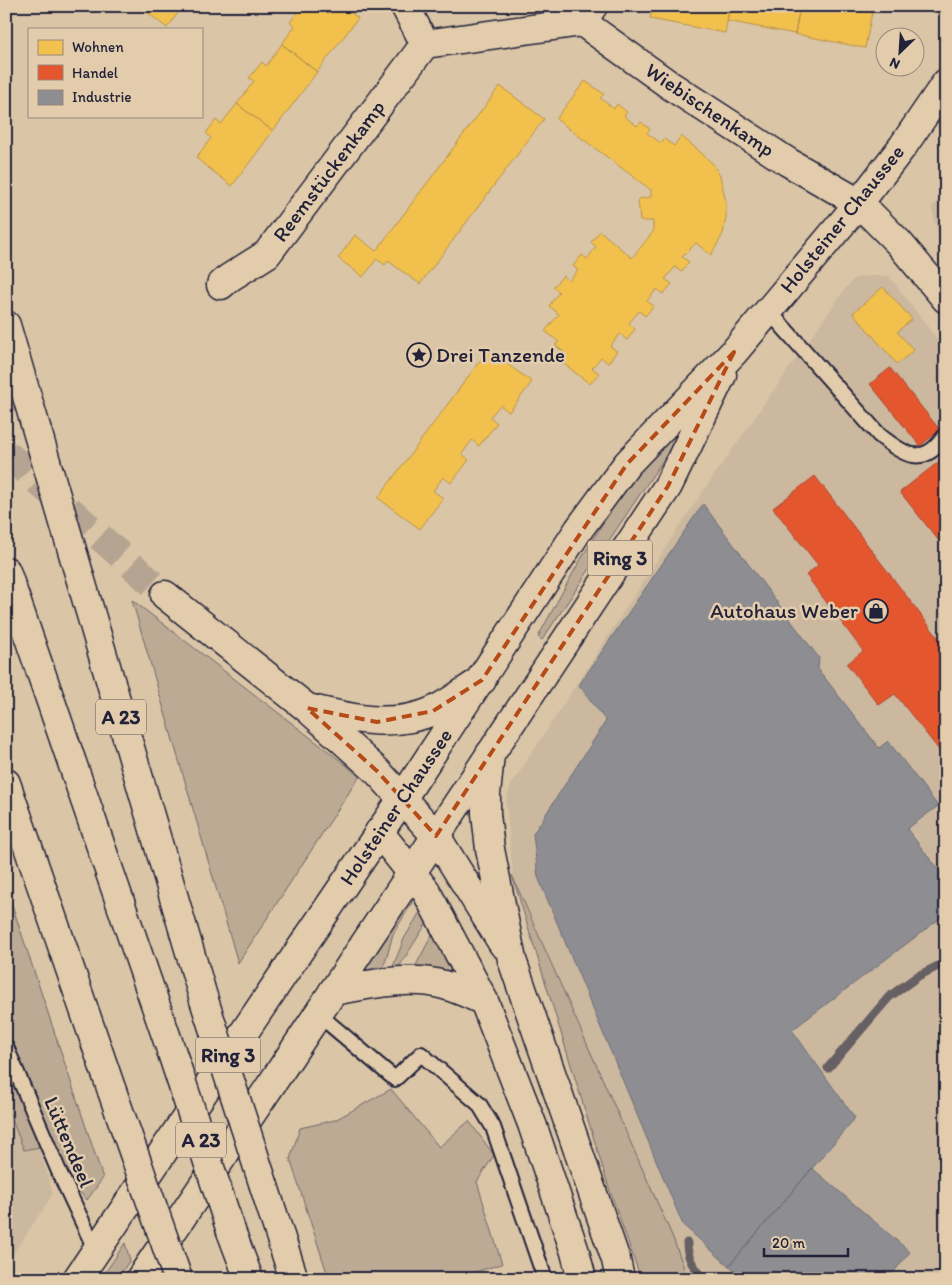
<svg xmlns="http://www.w3.org/2000/svg" width="952" height="1285" font-family="Itim,sans-serif">
	<style>
		.built { fill: #cbb89e }
		.green { fill: #bcaa95; stroke: #6f6668 }
		.homes { fill: #f2c14e; stroke: #b49148 }
		.shops { fill: #e4572e; stroke: #aa4732 }
		.industry { fill: #8d8d92; stroke: #6d6d78 }
		.lines { fill: none; stroke-linecap: round; stroke-linejoin: round }
		.stream { stroke: #665e63; stroke-width: 9 }
		.motorway-tunnel { stroke: #b5a491; stroke-width: 28; stroke-dasharray: 28 14; stroke-linecap: butt }
		.service-casing { stroke: #22223b; stroke-width: 18 }
		.minor-casing { stroke: #22223b; stroke-width: 31 }
		.primary-casing { stroke: #22223b; stroke-width: 31 }
		.motorway-casing { stroke: #22223b; stroke-width: 31 }
		.service { stroke: #e2ccab; stroke-width: 14 }
		.minor { stroke: #e2ccab; stroke-width: 28 }
		.primary { stroke: #e2ccab; stroke-width: 28 }
		.motorway { stroke: #e2ccab; stroke-width: 28 }
		.motorway-bridge-casing { stroke: #22223b; stroke-width: 31; stroke-linecap: butt }
		.motorway-bridge { stroke: #e2ccab; stroke-width: 28 }
		.marked { fill: none; stroke: #b64b18; stroke-width: 4; stroke-dasharray: 10 6; stroke-linejoin: round }
		.labels { text-anchor: middle; stroke-width: 5; stroke-linejoin: round; paint-order: stroke }
		.shield { fill: #e2ccab; stroke: #5c555d; stroke-width: 1 }
		.shield-label { font-size: 20px; font-weight: bold; fill: #22223b }
		.street-label { font-size: 21px; fill: #22223b; stroke: #e2ccab }
		.poi-label { font-size: 21px; fill: #22223b; stroke: #e2ccab; text-anchor: start }
	</style>
	<rect width="100%" height="100%" fill="#dac5a7"/>
	<filter id="ink" filterUnits="userSpaceOnUse"><feTurbulence type="fractalNoise" baseFrequency=".02" numOctaves="2"/><feDisplacementMap in="SourceGraphic" scale="10" xChannelSelector="R" yChannelSelector="G"/><feConvolveMatrix kernelMatrix="1 2 1 2 8 2 1 2 1" color-interpolation-filters="sRGB"/></filter>
	<g filter="url(#ink)">
		<path class="built" d="M 946,193 L 946,245 L 937,233 L 932,207 Z
			M 866,276 L 889,276 L 946,351 L 946,1279 L 688,1279 L 673,1238 L 513,875 L 506,802 L 511,785 L 692,507 L 842,293 L 855,278 Z
			M 6,1105 L 24,1150 L 39,1147 L 53,1194 L 6,1265 Z"/>
		<path class="green" d="M 683,425 L 681,433 L 663,460 L 542,640 L 538,637 C 571,576 605,511 651,458 C 661,447 672,436 683,425 Z
			M 132,600 L 346,765 L 359,777 L 238,963 Z
			M 512,875 L 673,1238 L 688,1279 L 641,1279 L 610,1191 Z
			M 6,887 L 103,1178 L 87,1200 L 75,1187 L 56,1151 L 39,1147 L 24,1150 L 6,1105 Z
			M 409,898 L 412,898 L 413,901 L 393,934 L 386,960 L 379,974 L 358,978 Z
			M 421,910 L 427,921 L 426,924 L 397,970 L 392,969 L 404,939 Z
			M 433,933 L 455,975 L 414,969 Z
			M 391,1089 L 439,1147 L 469,1121 L 494,1155 L 477,1182 L 502,1264 L 451,1279 L 329,1279 L 290,1159 L 300,1128 L 335,1120 Z
			M 125,1243 L 130,1260 L 117,1279 L 101,1279 Z"/>
		<path class="homes" d="M 139,6 L 183,6 L 167,28 Z
			M 310,6 L 342,6 L 358,18 L 317,72 L 282,44 L 295,26 L 290,22 L 301,8 L 306,12 Z
			M 653,6 L 730,6 L 725,33 L 650,19 Z
			M 730,6 L 800,6 L 795,34 L 727,21 Z
			M 800,6 L 873,7 L 865,48 L 795,34 Z
			M 282,44 L 317,72 L 273,131 L 237,104 L 254,81 L 249,78 L 262,62 L 266,66 Z
			M 585,81 L 604,94 L 600,98 L 614,109 L 617,104 L 627,112 L 624,116 L 637,126 L 641,122 L 650,129 L 647,133 L 661,143 L 664,139 L 674,146 L 681,136 L 698,150 L 713,164 L 720,176 L 726,202 L 726,217 L 723,234 L 711,255 L 696,243 L 682,257 L 689,262 L 681,272 L 675,267 L 665,279 L 672,284 L 663,294 L 657,289 L 647,301 L 654,306 L 645,316 L 639,311 L 629,323 L 635,329 L 627,340 L 620,334 L 610,346 L 617,351 L 608,363 L 601,357 L 592,368 L 599,373 L 590,384 L 559,360 L 565,353 L 555,345 L 559,342 L 545,331 L 559,314 L 549,306 L 559,292 L 553,287 L 563,276 L 569,281 L 578,270 L 573,266 L 582,255 L 587,259 L 596,247 L 591,242 L 600,231 L 632,258 L 653,232 L 653,221 L 640,221 L 638,199 L 651,197 L 651,190 L 556,119 Z
			M 500,86 L 544,119 L 420,284 L 388,261 L 385,265 L 377,259 L 363,277 L 338,258 L 355,235 L 376,251 Z
			M 237,104 L 273,131 L 232,186 L 196,158 L 211,138 L 206,133 L 216,120 L 221,124 Z
			M 883,287 L 912,319 L 897,332 L 914,350 L 897,364 L 853,313 Z
			M 488,350 L 532,382 L 509,412 L 500,405 L 490,417 L 497,423 L 479,446 L 472,440 L 462,454 L 469,460 L 451,483 L 443,477 L 433,491 L 443,498 L 420,529 L 378,498 Z"/>
		<path class="shops" d="M 890,368 L 940,430 L 920,446 L 870,384 Z
			M 946,456 L 946,536 L 939,541 L 900,492 Z
			M 815,476 L 946,648 L 946,759 L 895,694 L 879,705 L 847,664 L 863,651 L 806,575 L 818,565 L 773,508 Z"/>
		<path class="industry" d="M 703,504 L 819,658 L 818,669 L 879,748 L 888,741 L 938,806 L 907,829 L 946,880 L 946,914 L 792,1030 L 855,1118 L 729,1266 L 683,1225 L 538,877 L 533,834 L 606,721 L 579,685 Z
			M 812,1168 L 910,1252 L 888,1279 L 745,1279 L 729,1266 Z"/>
		<g class="lines">
			<path class="stream" d="M 828,1068 L 889,997 L 918,976 L 940,965 L 946,964
				M 687,1243 C 687,1259 694,1267 704,1279"/>
			<path class="motorway-tunnel" d="M 6,453 L 165,595"/>
			<g class="service-casing">
				<path id="service" d="M 768,310 L 879,435 C 904,455 924,469 946,434
					M 318,1014 L 395,1079 L 421,1054 L 479,1104 L 493,1127 L 545,1279
					M 6,1047 L 60,1174 L 96,1251"/>
			</g>
			<g class="minor-casing">
				<path id="minor" d="M 405,6 L 425,44
					M 593,6 L 582,22 L 671,86 L 788,162 L 859,203 L 899,243 L 946,299
					M 221,285 L 229,278 L 267,254 L 425,44 L 582,22"/>
			</g>
			<g class="primary-casing">
				<path id="primary" d="M 77,1279 L 402,799 L 579,529 L 627,464 L 734,352 L 859,203 L 903,146 L 946,83
					M 140,1279 L 285,1064 L 668,486 L 722,375"/>
			</g>
			<g class="motorway-casing">
				<path id="motorway" d="M 6,325 L 204,1000
					M 6,571 L 171,1050
					M 165,595 L 307,708 L 377,771 L 436,836 L 503,944
					M 308,708 C 349,718 392,729 433,711 C 450,703 466,690 482,680
					M 490,754 L 486,795 L 486,814 L 490,849 L 512,960 L 616,1260 L 620,1279
					M 6,783 L 112,1091
					M 379,832 L 426,891 L 484,1001 L 532,1124 L 575,1252 L 582,1279
					M 333,991 C 361,986 392,979 421,981 C 443,982 464,992 484,1001
					M 264,1186 L 294,1279
					M 231,1231 L 249,1279"/>
			</g>
			<use href="#service" class="service"/>
			<use href="#minor" class="minor"/>
			<use href="#primary" class="primary"/>
			<use href="#motorway" class="motorway"/>
			<g class="motorway-bridge-casing">
				<path id="motorway-bridge" d="M 204,1000 L 264,1186
					M 171,1050 L 231,1231
					M 112,1091 L 178,1279"/>
			</g>
			<use href="#motorway-bridge" class="motorway-bridge"/>
		</g>
	</g>
	<path class="marked" d="M 734,352 L 668,486 L 436,836 L 377,771 L 307,708 L 377,722 L 433,711 L 482,680 L 627,464 Z"/>
	<defs>
		<g id="sight-ring" transform="scale(1.25)"><circle r="9.5" fill="#e2ccab" stroke="#22223b" stroke-width="1.5"/><path d="M0-6L1.8-2.2L6-1.7L2.9 1.2L3.7 5.4L0 3.3L-3.7 5.4L-2.9 1.2L-6-1.7L-1.8-2.2Z" fill="#22223b"/></g>
		<g id="shop-ring" transform="scale(1.25)"><circle r="9.5" fill="#e2ccab" stroke="#22223b" stroke-width="1.5"/><path d="M-5-2.5h2.3a2.7 3.5 0 0 1 5.4 0H5L5.5 6h-11ZM-1.5-2.5h3a1.5 2.3 0 0 0-3 0Z" fill="#22223b"/></g>
	</defs>
	<g fill-rule="evenodd">
		<use href="#sight-ring" x="419" y="355"/>
		<use href="#shop-ring" x="876" y="611"/>
	</g>
	<g class="labels">
		<g class="shield">
			<rect x="587.5" y="540.5" width="65" height="35" rx="4"/>
			<rect x="96" y="699.5" width="50" height="35" rx="4"/>
			<rect x="195.5" y="1037.5" width="65" height="35" rx="4"/>
			<rect x="176" y="1122.5" width="50" height="35" rx="4"/>
		</g>
		<g class="shield-label">
			<text x="620" y="565">Ring 3</text>
			<text x="121" y="724">A 23</text>
			<text x="228" y="1062">Ring 3</text>
			<text x="201" y="1147">A 23</text>
		</g>
		<g class="street-label">
			<text transform="translate(710 110) rotate(34)" y="7">Wiebischenkamp</text>
			<text transform="translate(329 171) rotate(-53)" y="7">Reemstückenkamp</text>
			<text transform="translate(842 219) rotate(-51)" y="7">Holsteiner Chaussee</text>
			<text transform="translate(396 807) rotate(-56)" y="7">Holsteiner Chaussee</text>
			<text transform="translate(69 1142) rotate(67)" y="7">Lüttendeel</text>
		</g>
		<g class="poi-label">
			<text x="436" y="362">Drei Tanzende</text>
			<text x="858" y="618" text-anchor="end">Autohaus Weber</text>
		</g>
	</g>
	<rect width="952" height="1285" fill="none" stroke="#e2ccab" stroke-width="25"/>
	<rect x="12" y="12" width="927" height="1260" fill="none" stroke="#22223b" stroke-width="2" filter="url(#ink)"/>
	<rect x="28" y="28" width="175" height="90" fill="#e2ccab" stroke="#95887e"/>
	<rect x="38" y="40" width="25" height="15" fill="#f2c14e" stroke="#95887e"/>
	<text x="72" y="52" font-size="15" fill="#22223b">Wohnen</text>
	<rect x="38" y="65" width="25" height="15" fill="#e4572e" stroke="#95887e"/>
	<text x="72" y="78" font-size="15" fill="#22223b">Handel</text>
	<rect x="38" y="90" width="25" height="15" fill="#8d8d92" stroke="#95887e"/>
	<text x="72" y="102" font-size="15" fill="#22223b">Industrie</text>
	<g transform="translate(900 52) rotate(205)"><circle r="24" fill="#e2ccab" stroke="#95887e"/>
	<path d="M0-4L9 19L0 12L-9 19Z" fill="#22223b"/>
	<text y="-8" font-size="14" font-weight="bold" text-anchor="middle" fill="#22223b">N</text>
	</g>
	<path d="M764 1248v8h84v-8" fill="none" stroke="#22223b" stroke-width="2.5"/>
	<text x="772" y="1248" font-size="15" fill="#22223b" stroke="#e2ccab" stroke-width="4" paint-order="stroke">20 m</text>
</svg>
